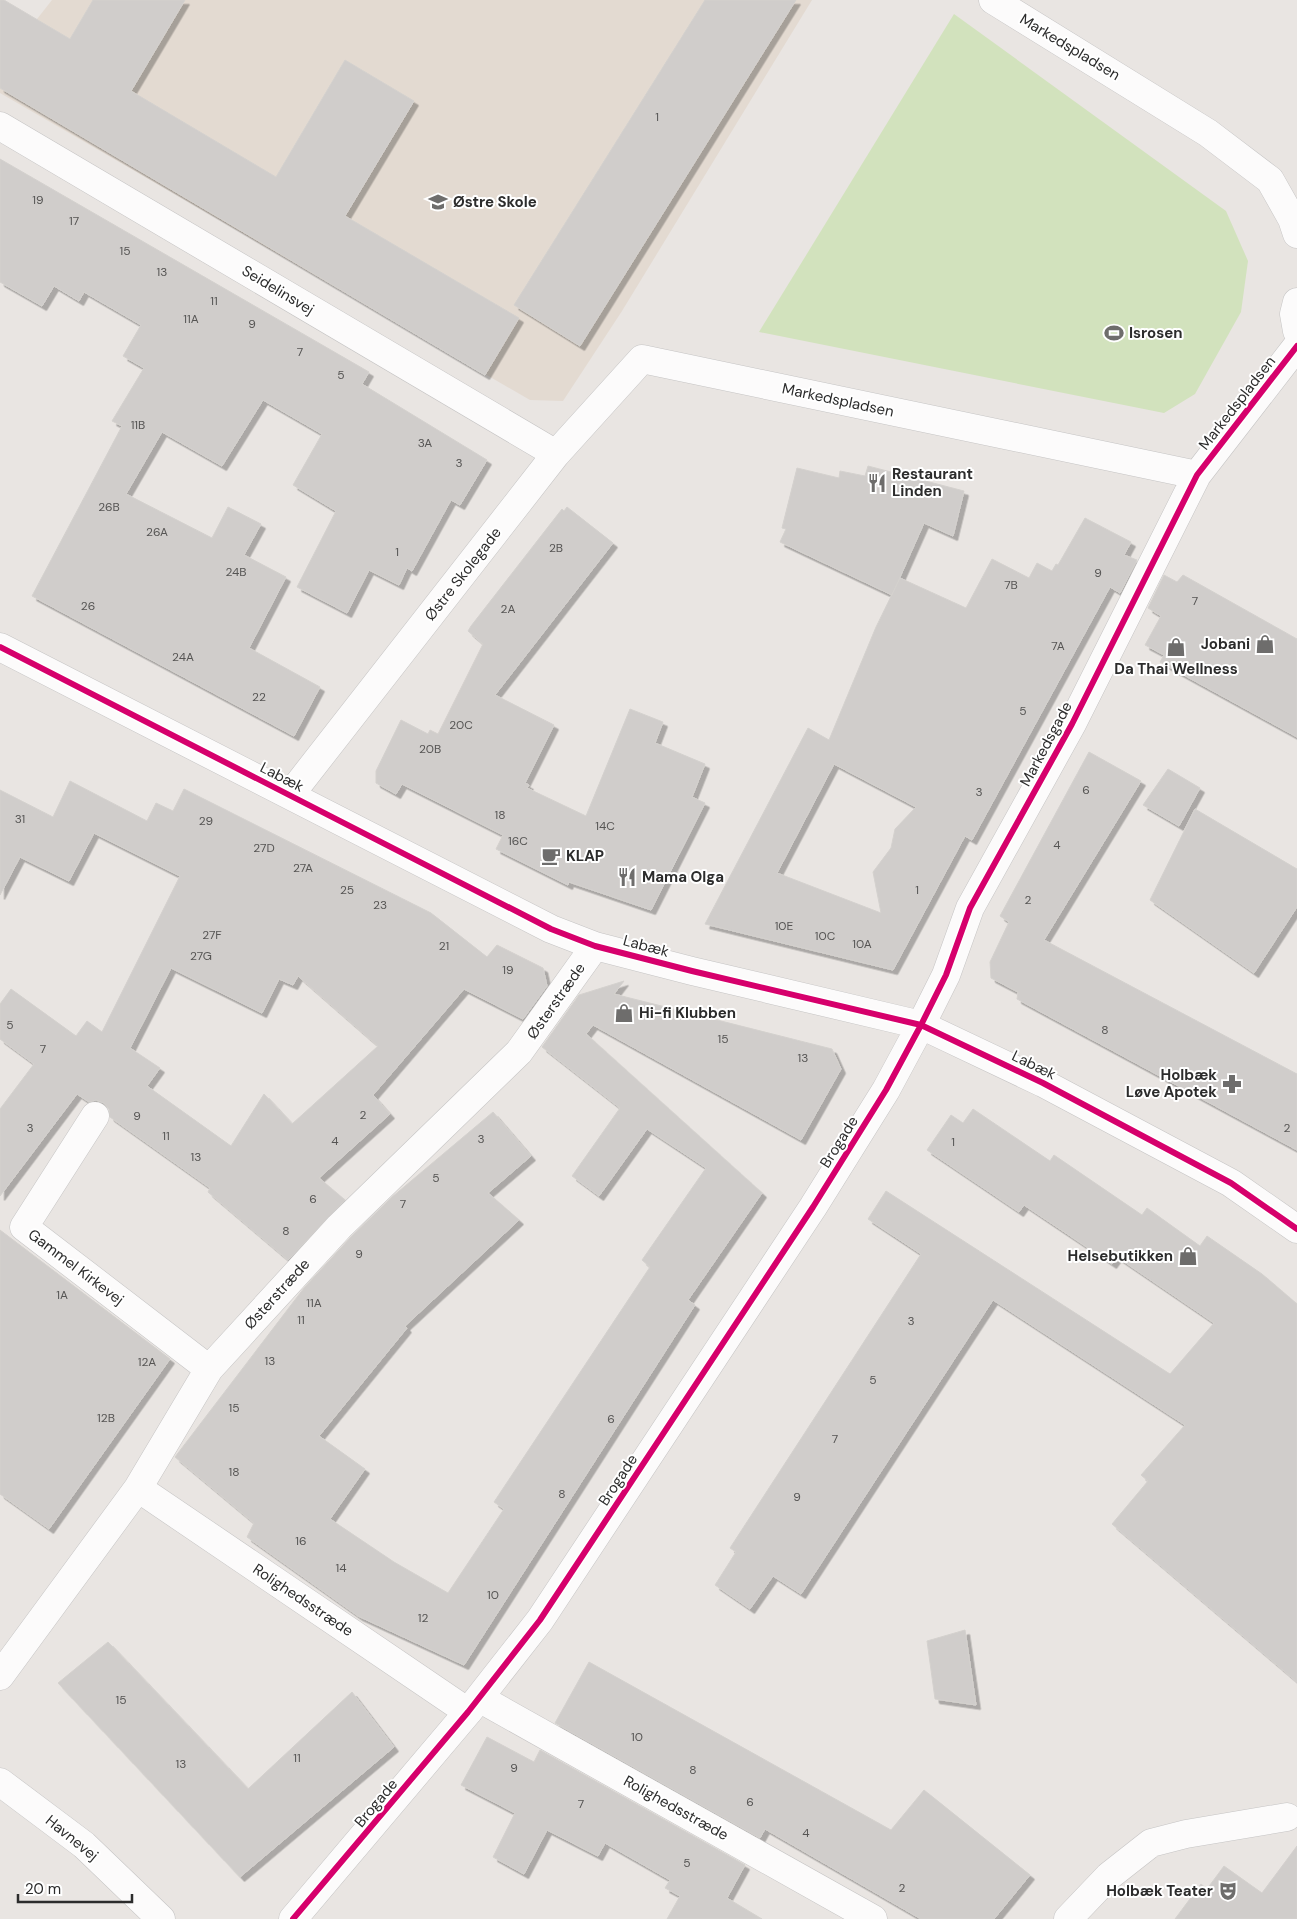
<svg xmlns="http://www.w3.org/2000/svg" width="1297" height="1919" font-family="'DM Sans',sans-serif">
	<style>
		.education { fill: #e3dad1 }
		.green { fill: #d2e2bd }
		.building { fill: #d0cdcb; stroke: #d4d1ce; fill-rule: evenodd; filter: url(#shadow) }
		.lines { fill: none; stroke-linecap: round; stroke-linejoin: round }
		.minor-casing { stroke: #c5c4c4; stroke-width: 29 }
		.minor { stroke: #fcfbfb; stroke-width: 28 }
		.cycleway-casing { stroke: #fff; stroke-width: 9 }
		.cycleway { stroke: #d6006c; stroke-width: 6 }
		.labels { text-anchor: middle; stroke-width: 4; stroke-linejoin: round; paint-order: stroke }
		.number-label { font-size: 12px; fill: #565554 }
		.street-label { font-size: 15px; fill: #2c2c2c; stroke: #fff }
		.poi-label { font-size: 15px; font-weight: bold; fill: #2c2c2c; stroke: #fff; text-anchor: start }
	</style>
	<defs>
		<filter id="shadow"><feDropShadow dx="4.5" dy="4.5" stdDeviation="0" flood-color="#0004"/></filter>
	</defs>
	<rect width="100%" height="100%" fill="#e9e5e2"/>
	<path class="education" d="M 52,0 L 812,0 L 622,311 L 563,401 L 530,400 L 0,93 L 0,66 Z"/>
	<path class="green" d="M 954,14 L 1226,211 L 1248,261 L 1241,312 L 1195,394 L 1164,413 L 759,332 Z"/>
	<path class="building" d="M 0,0 L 4,0 L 70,39 L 93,0 L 185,0 L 131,91 L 276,177 L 345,60 L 414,101 L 345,216 L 519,318 L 485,375 L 0,88 Z
		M 705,0 L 796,0 L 580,346 L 514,305 Z
		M 0,159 L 369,372 L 362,384 L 487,460 L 460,505 L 451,500 L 412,571 L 407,568 L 399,585 L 369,570 L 347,613 L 297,587 L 336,511 L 293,485 L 322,434 L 263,400 L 222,466 L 162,432 L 126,494 L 212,538 L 228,507 L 261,524 L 244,555 L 286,577 L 249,648 L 320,687 L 294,736 L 32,596 L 122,426 L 112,421 L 144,368 L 123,356 L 141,325 L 84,292 L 79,301 L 54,286 L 42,306 L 0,282 Z
		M 868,466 L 964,491 L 953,536 L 924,523 L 892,595 L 780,542 L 786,529 L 782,528 L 797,468 L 839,478 L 840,471 L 865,476 Z
		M 567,507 L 613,543 L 495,695 L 554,725 L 525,783 L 529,785 L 527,788 L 586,816 L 630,709 L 663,722 L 655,743 L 705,764 L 692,797 L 705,803 L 651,910 L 569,882 L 568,885 L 496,849 L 503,835 L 402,784 L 396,794 L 376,783 L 376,771 L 401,720 L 428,734 L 430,730 L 438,734 L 483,644 L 468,631 L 471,626 L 562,509 L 564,511 Z
		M 1085,518 L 1131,542 L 1124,555 L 1137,560 L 1120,593 L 1110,587 L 972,840 L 965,836 L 893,970 L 705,924 L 808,728 L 829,740 L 876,627 L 900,578 L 966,608 L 992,559 L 1029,578 L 1037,563 L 1052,571 L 1056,564 L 1058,565 ZM 834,764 L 916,807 L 895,829 L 891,848 L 873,872 L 881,913 L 777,873 Z
		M 1164,575 L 1177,582 L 1183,575 L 1297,639 L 1297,737 L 1160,662 L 1164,655 L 1145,645 L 1161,616 L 1148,608 Z
		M 1089,752 L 1141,781 L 1044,940 L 1297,1074 L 1297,1150 L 1017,999 L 1018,992 L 991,978 L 990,962 L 1009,922 L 1000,916 Z
		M 1168,769 L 1200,788 L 1179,826 L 1143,805 Z
		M 70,781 L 147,821 L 156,803 L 173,811 L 184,789 L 431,913 L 487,957 L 497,945 L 543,968 L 547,986 L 523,1019 L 464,989 L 373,1095 L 390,1114 L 319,1178 L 345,1200 L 288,1260 L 208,1192 L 210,1188 L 110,1117 L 109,1109 L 104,1103 L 96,1100 L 89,1102 L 77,1094 L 0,1196 L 0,1109 L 34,1064 L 0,1039 L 0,1004 L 11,989 L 76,1036 L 87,1021 L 102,1032 L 180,876 L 94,833 L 69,881 L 20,857 L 0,895 L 0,790 L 53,817 ZM 171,968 L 262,1013 L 279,979 L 293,985 L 298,976 L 378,1046 L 292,1124 L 264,1094 L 231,1146 L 147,1086 L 160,1068 L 130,1048 Z
		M 1195,809 L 1297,869 L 1297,907 L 1254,973 L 1150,900 Z
		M 624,981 L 614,994 L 832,1049 L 841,1069 L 801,1140 L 593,1025 L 586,1034 L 762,1193 L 688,1300 L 695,1305 L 464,1665 L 358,1616 L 247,1537 L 254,1523 L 175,1457 L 304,1288 L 350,1238 L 392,1197 L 493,1112 L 531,1156 L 488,1193 L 519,1220 L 405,1326 L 407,1328 L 319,1436 L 365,1469 L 330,1519 L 394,1562 L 448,1593 L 504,1509 L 494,1502 L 650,1267 L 642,1260 L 706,1168 L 647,1129 L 599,1196 L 572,1176 L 620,1108 L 542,1047 L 579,995 Z
		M 973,1109 L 1050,1161 L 1054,1155 L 1142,1215 L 1147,1208 L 1200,1246 L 1207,1236 L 1262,1274 L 1297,1304 L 1297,1682 L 1112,1524 L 1148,1481 L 1141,1475 L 1185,1425 L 993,1300 L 801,1594 L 773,1576 L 750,1609 L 715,1585 L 736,1552 L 730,1548 L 921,1254 L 868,1219 L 886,1191 L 1170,1374 L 1214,1323 L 1117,1257 L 1112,1264 L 1024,1205 L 1019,1212 L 927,1150 L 951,1115 L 963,1123 Z
		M 0,1230 L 170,1359 L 49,1529 L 0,1494 Z
		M 965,1630 L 976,1705 L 935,1699 L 927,1641 Z
		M 108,1642 L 248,1789 L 352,1692 L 394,1747 L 240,1877 L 58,1683 Z
		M 589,1662 L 891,1830 L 924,1790 L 1030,1875 L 994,1919 L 921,1919 L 765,1829 L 760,1838 L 555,1723 Z
		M 487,1737 L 534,1762 L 540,1750 L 745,1865 L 727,1898 L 762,1919 L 667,1919 L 680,1896 L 665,1888 L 670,1880 L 605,1843 L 598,1856 L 547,1830 L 524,1874 L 493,1857 L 515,1813 L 461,1785 Z
		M 1297,1846 L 1297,1919 L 1175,1919 L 1201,1884 L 1207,1889 L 1224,1866 L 1262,1893 Z"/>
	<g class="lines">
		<g class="minor-casing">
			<path id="minor" d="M 993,0 L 1208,133 L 1270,180 L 1292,219 L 1297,234
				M 0,126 L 556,454
				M 1297,302 L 1294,314 L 1297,331
				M 0,647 L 551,929 L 595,946 L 692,971 L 921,1025 L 1043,1083 L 1231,1183 L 1297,1229
				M 290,795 L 556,454 L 642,359 L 1197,475
				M 95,1116 L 24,1227 L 209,1369
				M 138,1488 L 468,1712
				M 0,1676 L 138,1488 L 209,1369 L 339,1227 L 519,1052 L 595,946
				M 479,1698 L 873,1919
				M 0,1782 L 84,1845 L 161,1919
				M 293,1919 L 468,1712 L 540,1620 L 813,1207 L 886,1090 L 921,1025 L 946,975 L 970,908 L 1072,724 L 1197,475 L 1297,346
				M 1068,1919 L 1109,1876 L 1151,1843 L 1186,1834 L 1287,1817"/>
		</g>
		<use href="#minor" class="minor"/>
		<g class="cycleway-casing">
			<path id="cycleway" d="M 0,647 L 551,929 L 595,946 L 692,971 L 921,1025 L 1043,1083 L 1231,1183 L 1297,1229
				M 293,1919 L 468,1712 L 540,1620 L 813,1207 L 886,1090 L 921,1025 L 946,975 L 970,908 L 1072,724 L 1197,475 L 1297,346"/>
		</g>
		<use href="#cycleway" class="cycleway"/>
	</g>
	<defs>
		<g id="school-bare" transform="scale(1.5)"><path d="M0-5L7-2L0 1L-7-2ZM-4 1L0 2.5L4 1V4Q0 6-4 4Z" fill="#6e6d6c" stroke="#fff" stroke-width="2.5" paint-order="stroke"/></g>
		<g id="stadium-bare" transform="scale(1.5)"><path d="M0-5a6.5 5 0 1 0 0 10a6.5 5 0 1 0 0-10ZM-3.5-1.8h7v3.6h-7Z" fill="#6e6d6c" stroke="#fff" stroke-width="2.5" paint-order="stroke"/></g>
		<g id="restaurant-bare" transform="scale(1.5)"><path d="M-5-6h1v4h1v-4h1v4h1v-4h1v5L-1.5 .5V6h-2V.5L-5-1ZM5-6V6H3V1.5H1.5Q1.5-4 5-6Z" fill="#6e6d6c" stroke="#fff" stroke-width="2.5" paint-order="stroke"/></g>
		<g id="shop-bare" transform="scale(1.5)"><path d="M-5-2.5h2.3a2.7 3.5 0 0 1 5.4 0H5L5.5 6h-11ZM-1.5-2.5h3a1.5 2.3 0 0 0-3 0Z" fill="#6e6d6c" stroke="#fff" stroke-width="2.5" paint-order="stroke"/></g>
		<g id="cafe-bare" transform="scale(1.5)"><path d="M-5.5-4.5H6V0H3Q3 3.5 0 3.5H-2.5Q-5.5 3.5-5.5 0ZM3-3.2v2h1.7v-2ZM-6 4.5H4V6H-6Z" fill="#6e6d6c" stroke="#fff" stroke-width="2.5" paint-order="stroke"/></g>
		<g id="pharmacy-bare" transform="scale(1.5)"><path d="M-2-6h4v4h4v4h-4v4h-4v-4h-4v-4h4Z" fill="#6e6d6c" stroke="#fff" stroke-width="2.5" paint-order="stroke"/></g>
		<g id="theatre-bare" transform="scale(1.5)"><path d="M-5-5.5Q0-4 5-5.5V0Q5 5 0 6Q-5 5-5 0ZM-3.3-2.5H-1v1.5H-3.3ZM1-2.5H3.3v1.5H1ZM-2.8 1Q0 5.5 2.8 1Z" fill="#6e6d6c" stroke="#fff" stroke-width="2.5" paint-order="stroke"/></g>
	</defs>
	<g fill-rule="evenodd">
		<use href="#school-bare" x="438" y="202"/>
		<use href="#stadium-bare" x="1114" y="333"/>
		<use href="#restaurant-bare" x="877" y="483"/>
		<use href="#shop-bare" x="1265" y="644"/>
		<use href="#shop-bare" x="1176" y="647"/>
		<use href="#cafe-bare" x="551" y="856"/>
		<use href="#restaurant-bare" x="627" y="877"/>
		<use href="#shop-bare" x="624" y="1013"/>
		<use href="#pharmacy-bare" x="1232" y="1084"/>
		<use href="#shop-bare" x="1188" y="1256"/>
		<use href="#theatre-bare" x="1228" y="1891"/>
	</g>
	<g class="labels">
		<g class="number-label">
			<text x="657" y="121">1</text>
			<text x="38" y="204">19</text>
			<text x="74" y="225">17</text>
			<text x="125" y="255">15</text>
			<text x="162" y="276">13</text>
			<text x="214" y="305">11</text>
			<text x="191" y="323">11A</text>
			<text x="252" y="328">9</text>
			<text x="300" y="356">7</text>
			<text x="341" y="379">5</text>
			<text x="138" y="429">11B</text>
			<text x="425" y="447">3A</text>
			<text x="459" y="467">3</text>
			<text x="109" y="511">26B</text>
			<text x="157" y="536">26A</text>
			<text x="556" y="552">2B</text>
			<text x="397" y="556">1</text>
			<text x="236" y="576">24B</text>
			<text x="1098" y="577">9</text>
			<text x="1011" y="589">7B</text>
			<text x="1195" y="605">7</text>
			<text x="88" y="610">26</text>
			<text x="508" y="613">2A</text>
			<text x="1058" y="650">7A</text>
			<text x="183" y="661">24A</text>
			<text x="259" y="701">22</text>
			<text x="1023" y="715">5</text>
			<text x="461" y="729">20C</text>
			<text x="430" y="753">20B</text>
			<text x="1086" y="794">6</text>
			<text x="979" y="796">3</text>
			<text x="500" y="819">18</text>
			<text x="20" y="823">31</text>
			<text x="206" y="825">29</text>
			<text x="605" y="830">14C</text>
			<text x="518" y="845">16C</text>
			<text x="1057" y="849">4</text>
			<text x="264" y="852">27D</text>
			<text x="303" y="872">27A</text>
			<text x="347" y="894">25</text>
			<text x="917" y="894">1</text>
			<text x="1028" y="904">2</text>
			<text x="380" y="909">23</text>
			<text x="784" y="930">10E</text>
			<text x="212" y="939">27F</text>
			<text x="825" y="940">10C</text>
			<text x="862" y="948">10A</text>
			<text x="444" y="950">21</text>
			<text x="201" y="960">27G</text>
			<text x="508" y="974">19</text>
			<text x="10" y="1029">5</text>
			<text x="1105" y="1034">8</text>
			<text x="723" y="1043">15</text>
			<text x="43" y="1053">7</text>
			<text x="803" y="1062">13</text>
			<text x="363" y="1119">2</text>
			<text x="137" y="1120">9</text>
			<text x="30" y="1132">3</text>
			<text x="1287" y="1132">2</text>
			<text x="166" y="1140">11</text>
			<text x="481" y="1143">3</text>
			<text x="335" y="1145">4</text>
			<text x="953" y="1146">1</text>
			<text x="196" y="1161">13</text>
			<text x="436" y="1182">5</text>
			<text x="313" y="1203">6</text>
			<text x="403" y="1208">7</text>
			<text x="286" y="1235">8</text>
			<text x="359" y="1258">9</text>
			<text x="62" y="1299">1A</text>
			<text x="314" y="1307">11A</text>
			<text x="301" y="1324">11</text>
			<text x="911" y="1325">3</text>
			<text x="270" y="1365">13</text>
			<text x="147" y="1366">12A</text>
			<text x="873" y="1384">5</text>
			<text x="234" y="1412">15</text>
			<text x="106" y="1422">12B</text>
			<text x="611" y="1423">6</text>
			<text x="835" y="1443">7</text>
			<text x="234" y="1476">18</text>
			<text x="562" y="1498">8</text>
			<text x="797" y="1501">9</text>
			<text x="301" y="1545">16</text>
			<text x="341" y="1572">14</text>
			<text x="493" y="1599">10</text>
			<text x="423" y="1622">12</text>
			<text x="121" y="1704">15</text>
			<text x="637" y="1741">10</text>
			<text x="297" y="1762">11</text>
			<text x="181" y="1768">13</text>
			<text x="514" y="1772">9</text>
			<text x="693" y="1774">8</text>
			<text x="750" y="1806">6</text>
			<text x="581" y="1808">7</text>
			<text x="806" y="1837">4</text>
			<text x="687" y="1867">5</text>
			<text x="902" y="1892">2</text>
		</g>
		<g class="street-label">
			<text transform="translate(1070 47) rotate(31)" y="5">Markedspladsen</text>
			<text transform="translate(278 290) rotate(31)" y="5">Seidelinsvej</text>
			<text transform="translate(838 400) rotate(12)" y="5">Markedspladsen</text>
			<text transform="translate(1237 403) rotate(-52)" y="5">Markedspladsen</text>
			<text transform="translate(463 574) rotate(-52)" y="5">Østre Skolegade</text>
			<text transform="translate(1046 744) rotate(-62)" y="5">Markedsgade</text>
			<text transform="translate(282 777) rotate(27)" y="5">Labæk</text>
			<text transform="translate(646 946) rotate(15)" y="5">Labæk</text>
			<text transform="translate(556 1001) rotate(-55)" y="5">Østerstræde</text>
			<text transform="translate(1034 1065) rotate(26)" y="5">Labæk</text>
			<text transform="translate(839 1142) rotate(-58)" y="5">Brogade</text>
			<text transform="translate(76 1267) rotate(37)" y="5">Gammel Kirkevej</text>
			<text transform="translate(277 1294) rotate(-48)" y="5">Østerstræde</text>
			<text transform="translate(618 1480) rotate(-57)" y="5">Brogade</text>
			<text transform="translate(303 1600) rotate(34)" y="5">Rolighedsstræde</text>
			<text transform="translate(376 1803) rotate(-50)" y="5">Brogade</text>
			<text transform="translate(676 1808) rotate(29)" y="5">Rolighedsstræde</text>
			<text transform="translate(72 1838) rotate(39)" y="5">Havnevej</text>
		</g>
		<g class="poi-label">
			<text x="453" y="207">Østre Skole</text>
			<text x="1129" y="338">Isrosen</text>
			<text x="892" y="479">Restaurant<tspan x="892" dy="17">Linden</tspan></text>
			<text x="1250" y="649" text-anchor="end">Jobani</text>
			<text x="1176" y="674" text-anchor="middle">Da Thai Wellness</text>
			<text x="566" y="861">KLAP</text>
			<text x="642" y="882">Mama Olga</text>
			<text x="639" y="1018">Hi-fi Klubben</text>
			<text x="1217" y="1080" text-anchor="end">Holbæk<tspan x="1217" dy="17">Løve Apotek</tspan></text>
			<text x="1173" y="1261" text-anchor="end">Helsebutikken</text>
			<text x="1213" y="1896" text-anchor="end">Holbæk Teater</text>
		</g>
	</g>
	<path d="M18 1894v8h114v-8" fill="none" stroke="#2c2c2c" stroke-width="2.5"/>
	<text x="25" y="1894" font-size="15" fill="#2c2c2c" stroke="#ffffff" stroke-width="4" paint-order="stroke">20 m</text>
</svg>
